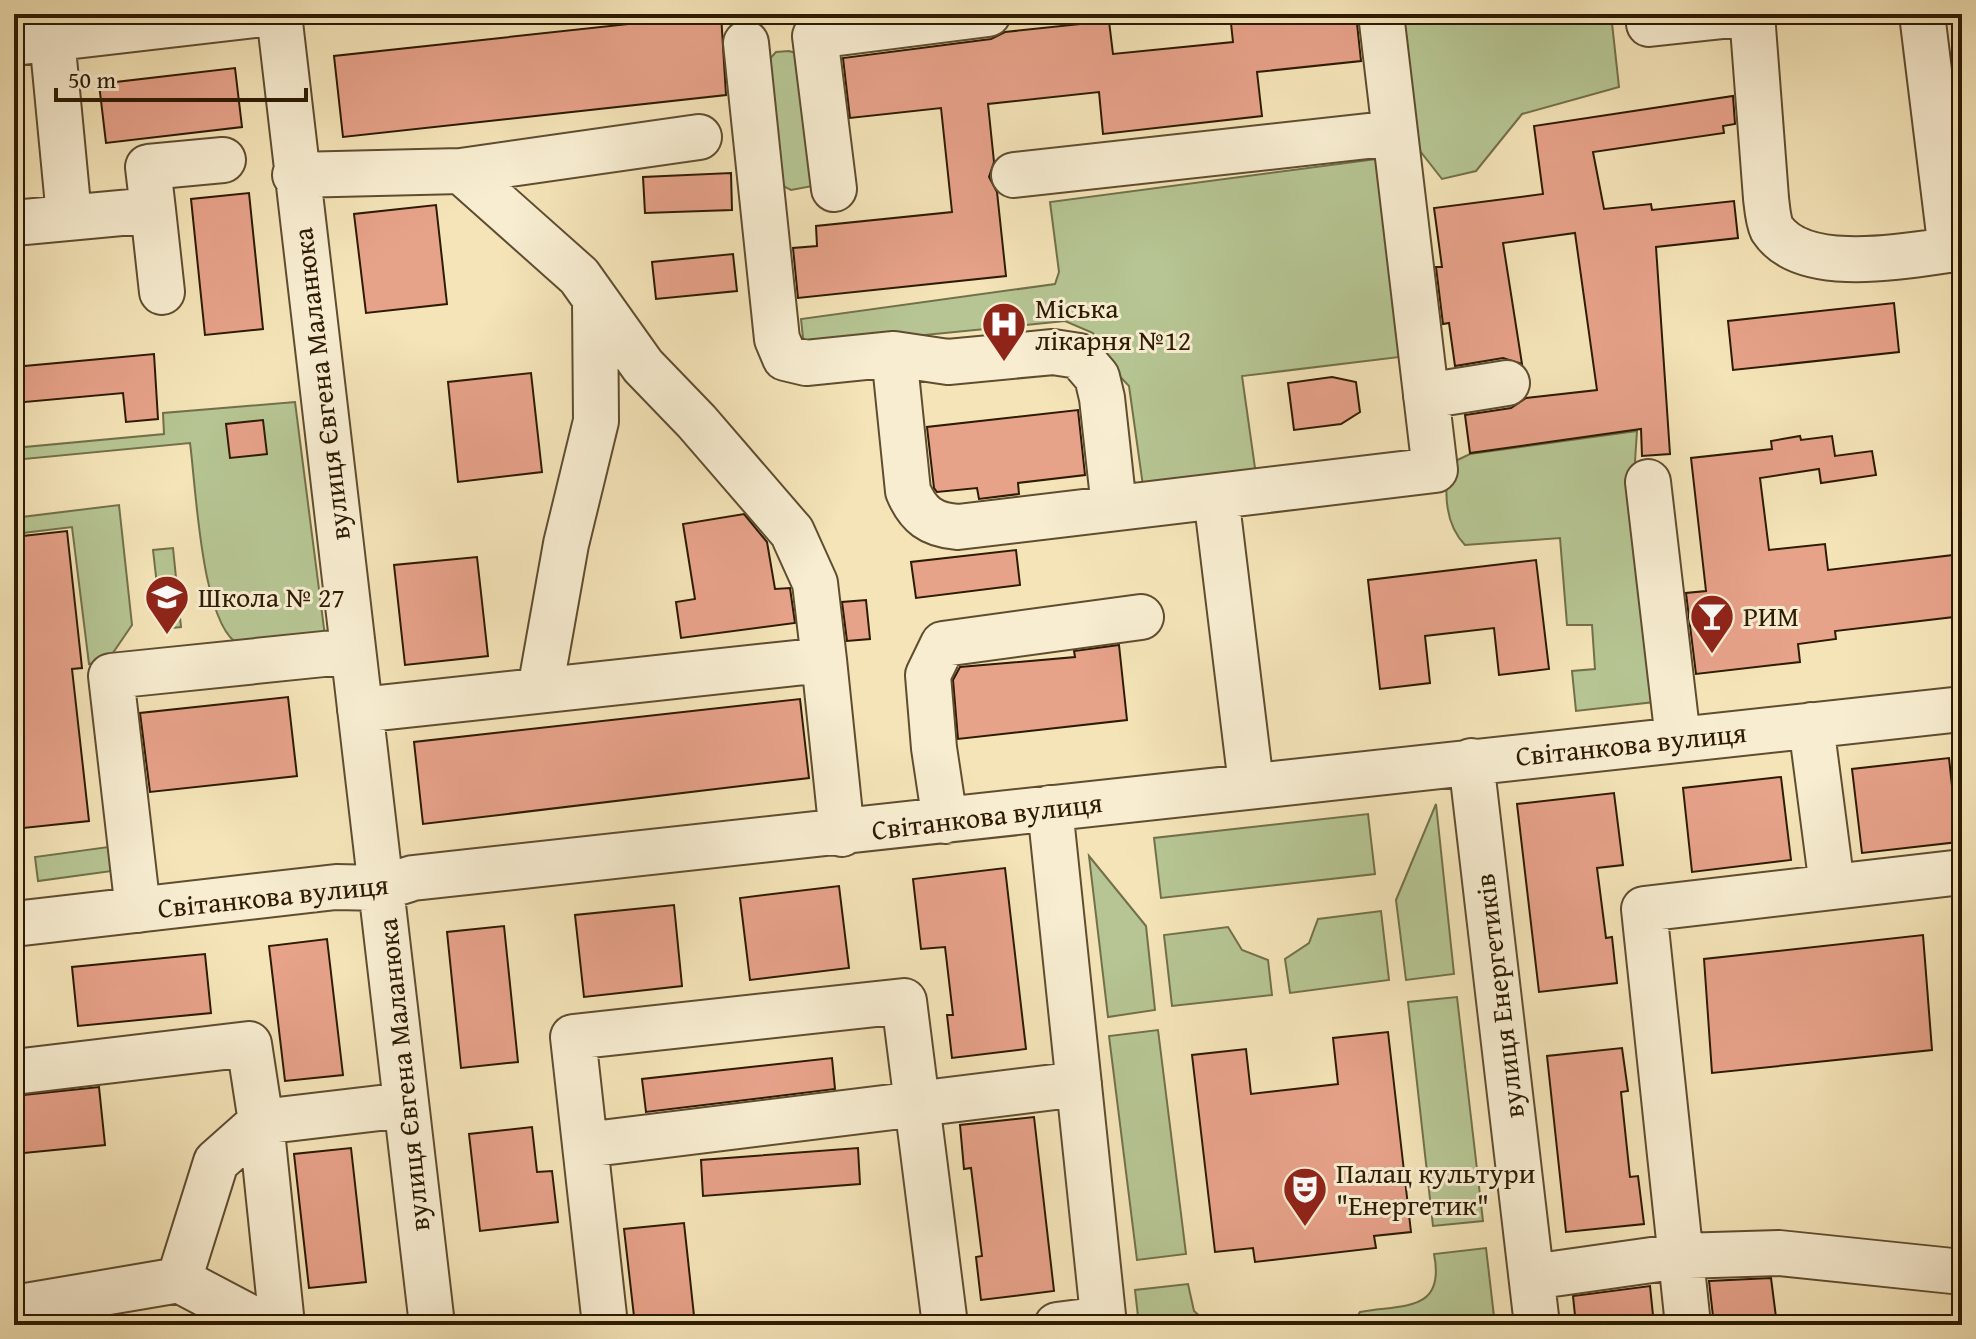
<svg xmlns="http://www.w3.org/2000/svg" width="1976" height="1339" font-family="'Gentium Book Plus',serif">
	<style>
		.green { fill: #b6c593; stroke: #72704a; stroke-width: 2 }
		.building { fill: #e7a28a; stroke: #2d1b02; stroke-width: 2 }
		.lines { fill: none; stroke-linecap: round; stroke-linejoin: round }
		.minor-casing { stroke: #5f4d30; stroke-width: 48 }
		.minor { stroke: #f8edd1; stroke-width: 44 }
		.labels { text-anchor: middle; stroke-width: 6; stroke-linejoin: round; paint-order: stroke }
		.poi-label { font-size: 28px; fill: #2d1b02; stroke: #f8edd1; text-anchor: start }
		.street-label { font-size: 28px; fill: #2d1b02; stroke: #f8edd1 }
	</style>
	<rect width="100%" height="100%" fill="#f4e4b8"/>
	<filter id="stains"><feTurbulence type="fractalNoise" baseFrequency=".0025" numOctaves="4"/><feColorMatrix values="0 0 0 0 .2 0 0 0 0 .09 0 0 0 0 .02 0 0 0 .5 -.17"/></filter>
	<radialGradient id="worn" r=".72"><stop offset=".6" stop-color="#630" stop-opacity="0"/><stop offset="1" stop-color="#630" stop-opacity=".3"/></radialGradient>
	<path class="green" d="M 1395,14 L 1611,14 L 1619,87 L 1522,114 L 1476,171 L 1442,179 L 1406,133 Z
		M 789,51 L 799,54 L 818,185 L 791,190 L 775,182 L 765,64 L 776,52 Z
		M 1384,158 L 1408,356 L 1242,376 L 1256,475 L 1143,486 L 1129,386 L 1107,363 L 1093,333 L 1065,321 L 804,347 L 801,319 L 1055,284 L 1059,272 L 1050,202 Z
		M 295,402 L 326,644 C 306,645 256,653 240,645 C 201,627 196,486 190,443 L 14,460 L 14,448 L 164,434 L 163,413 Z
		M 1637,431 L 1635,461 L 1663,701 L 1576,711 L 1572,671 L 1595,669 L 1592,625 L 1567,625 L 1560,538 L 1465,545 C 1444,523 1444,492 1449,464 L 1470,454 Z
		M 119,505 L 132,625 L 108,660 L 89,664 L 72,527 L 14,534 L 14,518 Z
		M 173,548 L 181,627 L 162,629 L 153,550 Z
		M 1436,804 L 1454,974 L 1406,980 L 1396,900 Z
		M 1368,814 L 1375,874 L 1161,898 L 1154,838 Z
		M 108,847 L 112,871 L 38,881 L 35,857 Z
		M 1089,856 L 1146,926 L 1155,1010 L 1108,1017 Z
		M 1381,911 L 1389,980 L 1290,993 L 1285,959 L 1309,943 L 1318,919 Z
		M 1228,927 L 1242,950 L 1268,960 L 1272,995 L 1172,1006 L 1164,935 Z
		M 1457,997 L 1483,1221 L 1433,1226 L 1408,1002 Z
		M 1158,1030 L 1186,1254 L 1137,1260 L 1109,1036 Z
		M 1486,1248 L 1495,1325 L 1352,1325 L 1360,1312 C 1400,1304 1446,1314 1434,1254 Z
		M 1188,1284 L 1194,1311 L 1210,1325 L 1139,1325 L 1135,1290 Z"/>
	<path class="building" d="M 721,14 L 726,95 L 343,137 L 334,56 Z
		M 1230,14 L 1356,14 L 1361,61 L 1257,72 L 1262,116 L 1103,134 L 1099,92 L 988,104 L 994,162 L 989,177 L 997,192 L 1006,276 L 798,298 L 793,248 L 817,246 L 816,226 L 952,212 L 941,108 L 850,118 L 843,58 L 991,39 L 1005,32 L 1109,21 L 1113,54 L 1233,42 Z
		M 235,68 L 242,127 L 106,143 L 99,84 Z
		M 1733,96 L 1735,124 L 1723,126 L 1724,133 L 1593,152 L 1604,209 L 1651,204 L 1652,210 L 1734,201 L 1738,238 L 1656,247 L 1670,454 L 1642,456 L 1641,429 L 1470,453 L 1465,415 L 1511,408 L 1526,398 L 1597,390 L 1575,233 L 1503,243 L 1522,364 L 1503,358 L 1455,366 L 1449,323 L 1443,324 L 1436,267 L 1442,267 L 1434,208 L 1543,194 L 1534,126 Z
		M 731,173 L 732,210 L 645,213 L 643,177 Z
		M 249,193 L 263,329 L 205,335 L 191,199 Z
		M 436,205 L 447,304 L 366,313 L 354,214 Z
		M 733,254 L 737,291 L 656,299 L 652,262 Z
		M 1894,303 L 1899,352 L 1733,370 L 1728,321 Z
		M 154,354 L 158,419 L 126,422 L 123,393 L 14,403 L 14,367 Z
		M 531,373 L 542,472 L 458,482 L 448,382 Z
		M 1332,377 L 1356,382 L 1360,412 L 1341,424 L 1294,430 L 1288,383 Z
		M 1078,410 L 1085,475 L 1018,483 L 1019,494 L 979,499 L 977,488 L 937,492 L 934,488 L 927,427 Z
		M 263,420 L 267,454 L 230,458 L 226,424 Z
		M 1800,436 L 1801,440 L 1832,436 L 1835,456 L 1872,451 L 1876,475 L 1821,483 L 1819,469 L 1760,478 L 1769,550 L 1825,544 L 1828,570 L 1962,554 L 1962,616 L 1835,631 L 1836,639 L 1798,644 L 1800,662 L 1696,674 L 1686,593 L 1706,591 L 1691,458 L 1772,449 L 1771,441 Z
		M 744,514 L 767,542 L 775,589 L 790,588 L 795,623 L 681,638 L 676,602 L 695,599 L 683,524 Z
		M 67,531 L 82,668 L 72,669 L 89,821 L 14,829 L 14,537 Z
		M 1016,550 L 1020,585 L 916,598 L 911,562 Z
		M 477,557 L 488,656 L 405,665 L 394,565 Z
		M 1536,560 L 1549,669 L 1499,675 L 1494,628 L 1425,636 L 1430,683 L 1380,689 L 1368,580 Z
		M 866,600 L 870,639 L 847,641 L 842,602 Z
		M 1119,645 L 1127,720 L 958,739 L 953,680 L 960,667 L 1075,657 L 1074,651 Z
		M 288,697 L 297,776 L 150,792 L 140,713 Z
		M 800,699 L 809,778 L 423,824 L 414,742 Z
		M 1949,758 L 1958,842 L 1862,853 L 1852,769 Z
		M 1781,777 L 1791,860 L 1692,872 L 1683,788 Z
		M 1614,793 L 1623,865 L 1597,868 L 1606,938 L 1612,937 L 1617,983 L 1539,992 L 1517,804 Z
		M 1005,868 L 1026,1049 L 952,1058 L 947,1015 L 953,1015 L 945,947 L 921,949 L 913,879 Z
		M 839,886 L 849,968 L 750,980 L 740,898 Z
		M 674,905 L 682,986 L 584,997 L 575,915 Z
		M 504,926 L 518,1062 L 461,1068 L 447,932 Z
		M 1923,935 L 1932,1050 L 1712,1073 L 1704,959 Z
		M 327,939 L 343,1075 L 285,1081 L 269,946 Z
		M 205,954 L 211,1013 L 78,1026 L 72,967 Z
		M 1388,1032 L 1411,1232 L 1374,1236 L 1376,1248 L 1255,1262 L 1253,1248 L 1215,1252 L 1192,1055 L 1246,1049 L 1251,1094 L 1338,1084 L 1333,1038 Z
		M 1622,1048 L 1628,1091 L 1621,1092 L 1630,1177 L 1638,1176 L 1644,1224 L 1566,1232 L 1547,1056 Z
		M 832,1058 L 835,1089 L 646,1112 L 642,1079 Z
		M 99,1087 L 105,1145 L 14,1154 L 14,1096 Z
		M 1034,1117 L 1054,1291 L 981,1300 L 976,1257 L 982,1256 L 971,1168 L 964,1169 L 960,1125 Z
		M 532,1127 L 537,1172 L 552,1171 L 558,1222 L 480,1231 L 469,1134 Z
		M 351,1148 L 366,1282 L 309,1288 L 294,1154 Z
		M 858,1148 L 860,1184 L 703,1196 L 701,1160 Z
		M 684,1223 L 695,1325 L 635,1325 L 624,1229 Z
		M 1771,1278 L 1777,1325 L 1714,1325 L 1709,1281 Z
		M 1650,1286 L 1654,1325 L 1576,1325 L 1573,1296 Z"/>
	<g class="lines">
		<g class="minor-casing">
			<path id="minor" d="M 279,14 L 432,1325
				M 1752,14 L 1766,198 C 1767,207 1768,221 1772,229 C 1804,278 1914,254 1962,248
				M 1922,14 L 1951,250
				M 1649,24 L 1742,14
				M 52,38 L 69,216
				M 14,43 L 263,14
				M 746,43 L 777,339 L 785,358 L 806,363 L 894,354 L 948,362 L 1053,352 L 1079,356 L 1097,377 L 1102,398 L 1114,507
				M 461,171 L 579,276 L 643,366 L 697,422 L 792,532 L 815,583 L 824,660
				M 295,175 L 461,171 L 699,137
				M 1014,175 L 1395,133
				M 834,189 L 815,36 L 988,14
				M 153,210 L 148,167 L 223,160
				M 14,223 L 153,210 L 162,292
				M 894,354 L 908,491 C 918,515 931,525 958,527 L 1435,470 L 1381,14
				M 1426,396 L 1507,383
				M 1648,482 L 1678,739
				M 1216,496 L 1251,784
				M 540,690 L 566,544 L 596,421 L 595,300
				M 360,710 L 824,660 L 842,834
				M 1811,725 L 1832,886
				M 1471,761 L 1537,1325
				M 1050,808 L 1104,1325
				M 945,821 L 934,748 L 928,675 L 943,644 L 1141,617
				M 138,910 L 111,676 L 353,651
				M 14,924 L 336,887 L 381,888 L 413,878 L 1962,709
				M 14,1072 L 249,1044 L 261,1122 L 216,1162 L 179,1280 L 14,1308
				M 585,1145 L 1079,1084
				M 1532,1277 L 1680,1256 L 1779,1253 L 1962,1272
				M 179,1280 L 264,1325
				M 282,1325 L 261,1122 L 405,1105
				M 605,1325 L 573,1037 L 904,1001 L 945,1325
				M 1057,1325 L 1103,1319
				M 1688,1325 L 1644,909 L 1962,872"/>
		</g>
		<use href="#minor" class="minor"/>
	</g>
	<defs>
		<g id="hospital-pin" transform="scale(2.3)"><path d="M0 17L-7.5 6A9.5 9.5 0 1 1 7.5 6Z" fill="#8f2418" stroke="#f8edd1"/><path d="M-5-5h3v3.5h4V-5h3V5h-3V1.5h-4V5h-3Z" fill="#fff"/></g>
		<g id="school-pin" transform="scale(2.3)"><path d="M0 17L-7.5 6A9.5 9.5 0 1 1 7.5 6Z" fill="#8f2418" stroke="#f8edd1"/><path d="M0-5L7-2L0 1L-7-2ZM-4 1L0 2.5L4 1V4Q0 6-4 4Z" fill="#fff"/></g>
		<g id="bar-pin" transform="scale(2.3)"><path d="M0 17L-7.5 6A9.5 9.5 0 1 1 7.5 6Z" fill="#8f2418" stroke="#f8edd1"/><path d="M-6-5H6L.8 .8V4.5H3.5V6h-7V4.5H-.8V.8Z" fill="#fff"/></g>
		<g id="theatre-pin" transform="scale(2.3)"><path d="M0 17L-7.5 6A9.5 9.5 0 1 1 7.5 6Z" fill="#8f2418" stroke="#f8edd1"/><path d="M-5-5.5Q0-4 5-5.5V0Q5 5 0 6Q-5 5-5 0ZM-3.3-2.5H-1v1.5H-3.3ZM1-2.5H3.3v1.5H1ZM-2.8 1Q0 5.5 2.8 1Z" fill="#fff"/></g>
	</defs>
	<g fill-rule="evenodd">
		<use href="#hospital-pin" x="1004" y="324"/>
		<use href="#school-pin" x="167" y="597"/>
		<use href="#bar-pin" x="1712" y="616"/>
		<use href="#theatre-pin" x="1305" y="1189"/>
	</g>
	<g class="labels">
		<g class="poi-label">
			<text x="1035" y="318">Міська<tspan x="1035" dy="32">лікарня №12</tspan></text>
			<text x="198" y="607">Школа № 27</text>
			<text x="1743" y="626">РИМ</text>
			<text x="1336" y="1183">Палац культури<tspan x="1336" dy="32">"Енергетик"</tspan></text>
		</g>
		<g class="street-label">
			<text transform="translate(321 384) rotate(-97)" y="10">вулиця Євгена Маланюка</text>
			<text transform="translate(1631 744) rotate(-6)" y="10">Світанкова вулиця</text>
			<text transform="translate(987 816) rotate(-7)" y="10">Світанкова вулиця</text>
			<text transform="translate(273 896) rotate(-6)" y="10">Світанкова вулиця</text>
			<text transform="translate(1499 996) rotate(-97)" y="10">вулиця Енергетиків</text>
			<text transform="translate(403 1075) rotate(-96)" y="10">вулиця Євгена Маланюка</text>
		</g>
	</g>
	<rect width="1976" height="1339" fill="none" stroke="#f4e4b8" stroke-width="48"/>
	<rect x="16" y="16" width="1944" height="1307" fill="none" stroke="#2d1b02" stroke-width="4"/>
	<rect x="24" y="24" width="1928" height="1291" fill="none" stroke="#2d1b02" stroke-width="2"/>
	<path d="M56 88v12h250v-12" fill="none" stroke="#2d1b02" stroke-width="4"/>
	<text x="68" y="88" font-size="24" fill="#2d1b02" stroke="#f8edd1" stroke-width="6" paint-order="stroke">50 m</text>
	<rect width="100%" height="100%" filter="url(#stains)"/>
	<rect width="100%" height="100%" fill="url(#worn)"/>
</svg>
